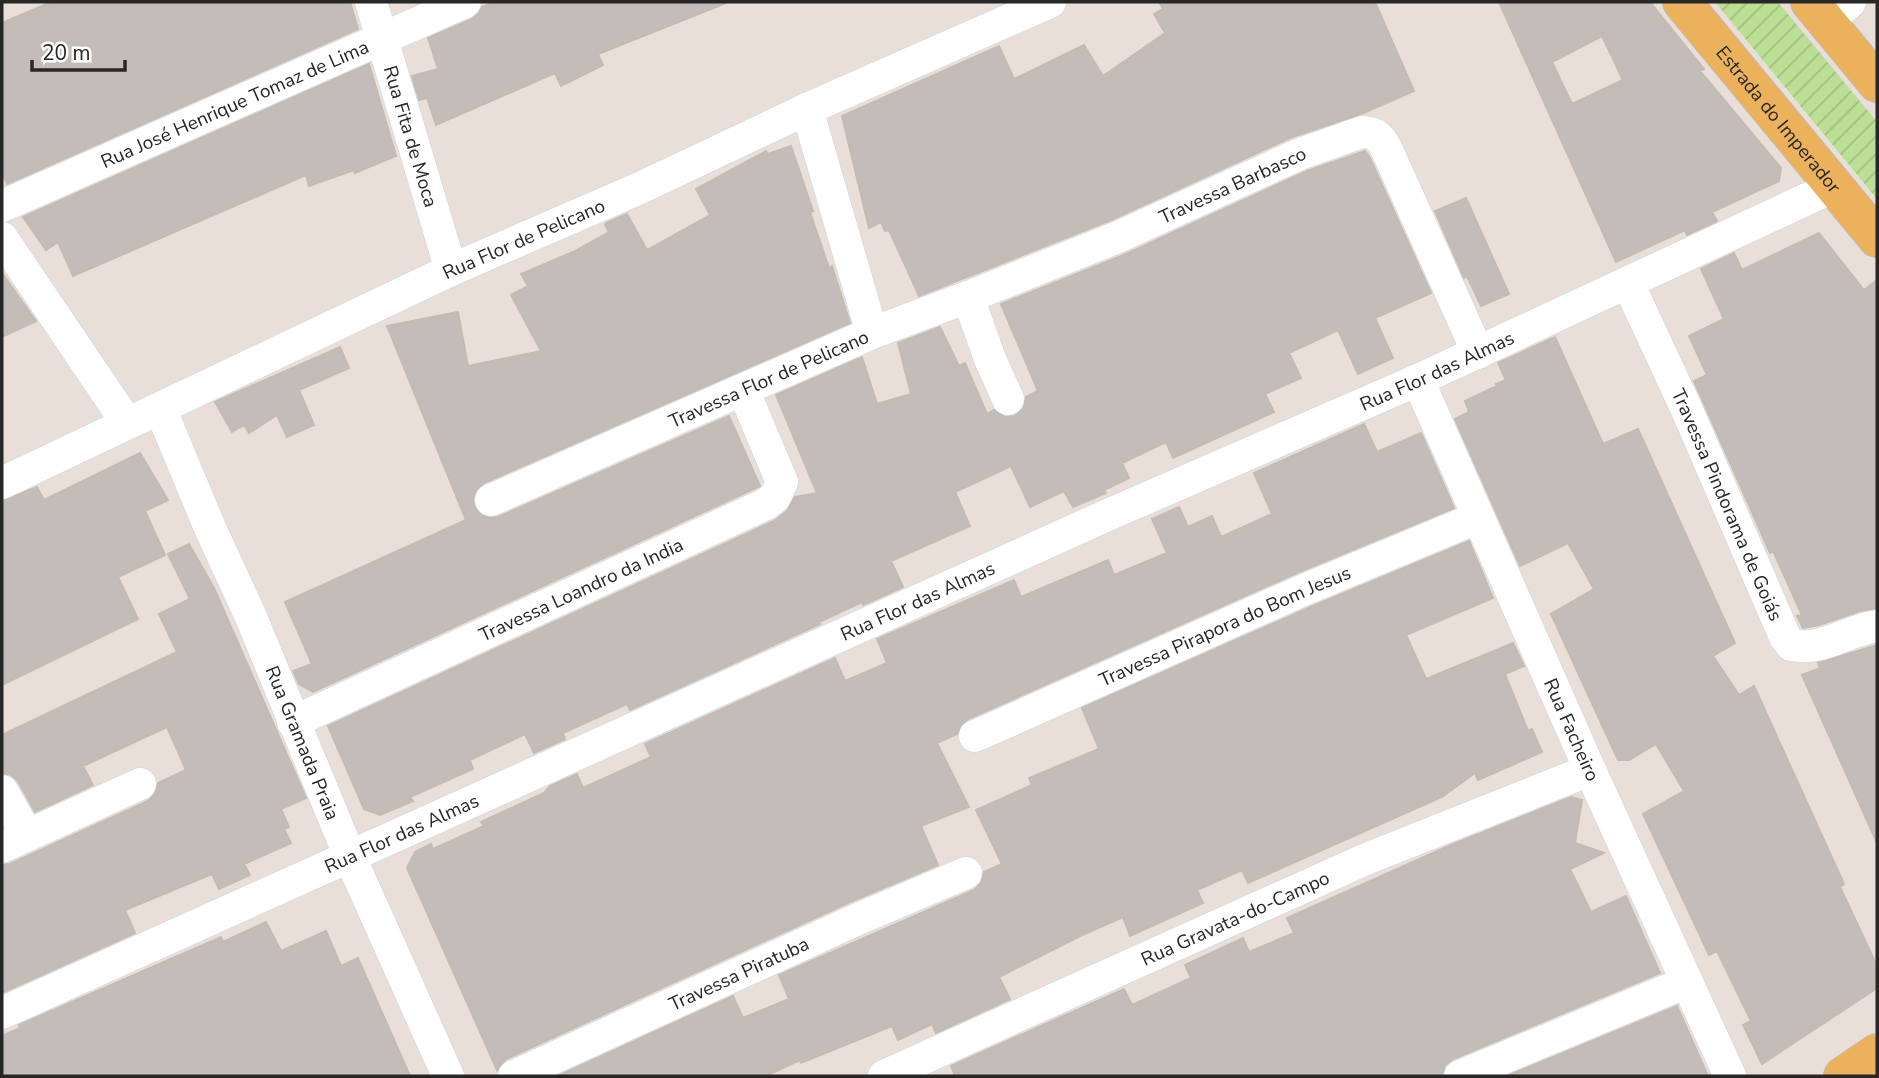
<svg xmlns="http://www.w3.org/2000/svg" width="1879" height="1078" font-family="'Nunito Sans',sans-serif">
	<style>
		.garden { fill: url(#garden-furrows) }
		.building { fill: #c4bcb8; stroke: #c4bbb2; stroke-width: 2; fill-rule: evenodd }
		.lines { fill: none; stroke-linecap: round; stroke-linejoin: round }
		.minor-casing { stroke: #ced4e0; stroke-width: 33 }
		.major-casing { stroke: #bebebe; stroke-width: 40 }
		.minor { stroke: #fff; stroke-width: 32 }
		.major { stroke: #ebb25b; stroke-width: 38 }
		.labels { text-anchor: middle; stroke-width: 6; stroke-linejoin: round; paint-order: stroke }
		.street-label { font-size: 19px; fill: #272727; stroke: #fff }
	</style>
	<defs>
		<pattern id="garden-furrows" width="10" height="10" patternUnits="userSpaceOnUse" patternTransform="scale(1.75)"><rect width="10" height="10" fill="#bbdf95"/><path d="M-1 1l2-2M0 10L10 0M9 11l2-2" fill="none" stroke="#a1bf80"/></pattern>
	</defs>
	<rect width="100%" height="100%" fill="#e9dfd8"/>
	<path class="garden" d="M 1715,2 L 1778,2 L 1877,122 L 1877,199 Z"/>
	<path class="building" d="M 51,2 L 350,2 L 358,29 L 7,184 L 2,172 L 2,23 Z
		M 494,2 L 726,2 L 726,3 L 598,54 L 603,65 L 561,86 L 555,73 L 436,125 L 427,98 L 419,100 L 412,76 L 438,69 L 428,38 L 472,19 L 479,13 L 482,7 Z
		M 1159,2 L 1375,2 L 1414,91 L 1361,114 L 1292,137 L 1111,220 L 919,296 L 889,230 L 885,231 L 881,222 L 869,228 L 842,116 L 999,46 L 1014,79 L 1084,45 L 1103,76 L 1165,33 L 1154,14 L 1163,9 Z
		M 1499,2 L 1650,2 L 1704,69 L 1700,71 L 1781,168 L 1779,181 L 1712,212 L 1717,221 L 1687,235 L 1685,230 L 1616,262 ZM 1602,36 L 1623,80 L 1572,104 L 1552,62 Z
		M 369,64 L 396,156 L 355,173 L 354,170 L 309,186 L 306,175 L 73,276 L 58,242 L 46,250 L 23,217 Z
		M 791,146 L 813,211 L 810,212 L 829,268 L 832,266 L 850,323 L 484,483 L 476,490 L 473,499 L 475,508 L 481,515 L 490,518 L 498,517 L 729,416 L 760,486 L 313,692 L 299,684 L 293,671 L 312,664 L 285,602 L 466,520 L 387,326 L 458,312 L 468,366 L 541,351 L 511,295 L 528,286 L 521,274 L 573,252 L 609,232 L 605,225 L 606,223 L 627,214 L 647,250 L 710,215 L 696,189 L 766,151 L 768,154 Z
		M 1365,151 L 1370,158 L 1431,293 L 1375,318 L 1393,358 L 1358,374 L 1338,330 L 1289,353 L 1301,378 L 1265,394 L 1274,412 L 1173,458 L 1166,442 L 1122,463 L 1129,478 L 1104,490 L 1106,493 L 1073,507 L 1064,491 L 1030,507 L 1011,466 L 955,492 L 970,526 L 891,561 L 903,587 L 863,605 L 862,602 L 819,622 L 820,624 L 630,710 L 627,704 L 607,713 L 563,733 L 565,739 L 534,753 L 525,734 L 470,760 L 473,769 L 410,797 L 413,801 L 380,815 L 364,809 L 328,726 L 774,521 L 787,511 L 795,497 L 817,493 L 776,395 L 862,357 L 877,404 L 911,394 L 898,343 L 940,327 L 959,366 L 965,363 L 987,414 L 994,410 L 1005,417 L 1015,416 L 1023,409 L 1026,397 L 1038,391 L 1001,304 L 1126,254 L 1307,171 Z
		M 1466,198 L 1509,294 L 1481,306 L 1467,276 L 1464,278 L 1435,211 Z
		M 1819,233 L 1864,290 L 1877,280 L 1877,608 L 1860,611 L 1819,625 L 1803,628 L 1797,616 L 1802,615 L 1773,551 L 1770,553 L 1694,381 L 1707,375 L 1689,336 L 1724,319 L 1701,269 L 1734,253 L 1742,270 Z
		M 2,273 L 36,321 L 2,337 Z
		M 1555,337 L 1603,444 L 1638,429 L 1735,643 L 1713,656 L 1739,695 L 1754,686 L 1844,884 L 1840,887 L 1877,966 L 1877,988 L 1762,1064 L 1743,1025 L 1751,1021 L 1717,951 L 1709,955 L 1643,814 L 1684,791 L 1656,744 L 1629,760 L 1618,760 L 1551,614 L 1594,589 L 1568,543 L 1520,566 L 1455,419 L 1469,412 L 1465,401 L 1497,386 L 1496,384 L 1506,380 L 1498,363 Z
		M 340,347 L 349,368 L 299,390 L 314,425 L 287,437 L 277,415 L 249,433 L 244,425 L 232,432 L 215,402 Z
		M 1364,424 L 1377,452 L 1421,433 L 1454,508 L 1299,572 L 968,719 L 961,725 L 957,734 L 937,743 L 969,807 L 921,826 L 938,865 L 850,902 L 506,1059 L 497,1070 L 407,868 L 415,852 L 431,844 L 433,849 L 484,826 L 481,822 L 544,793 L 550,786 L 577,774 L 583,788 L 651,757 L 645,744 L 835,658 L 845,681 L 887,663 L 877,639 L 1014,580 L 1021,597 L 1108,560 L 1114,575 L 1167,553 L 1152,519 L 1179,507 L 1188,527 L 1212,516 L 1221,537 L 1272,514 L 1254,473 Z
		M 140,453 L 168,500 L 145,511 L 165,555 L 118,577 L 138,619 L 2,685 L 2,501 L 37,487 L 44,500 Z
		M 1469,541 L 1493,598 L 1406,635 L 1426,679 L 1513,643 L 1524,666 L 1505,674 L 1528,731 L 1532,729 L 1542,752 L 1478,780 L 1475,773 L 1442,797 L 1248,883 L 1242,870 L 1197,890 L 1203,903 L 1130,936 L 1123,917 L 1080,936 L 999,977 L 1010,999 L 936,1033 L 932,1024 L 898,1040 L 892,1026 L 801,1063 L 800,1060 L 766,1076 L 558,1076 L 733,996 L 743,1018 L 789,999 L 779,975 L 974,890 L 981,883 L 984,872 L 1002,864 L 976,810 L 1032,785 L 1029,778 L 1099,749 L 1082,708 L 1313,606 Z
		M 189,544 L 214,588 L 306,798 L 281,809 L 289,827 L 284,829 L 291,843 L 244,864 L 250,875 L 219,889 L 212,874 L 125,910 L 135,933 L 4,992 L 2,987 L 2,865 L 10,864 L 148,801 L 155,794 L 158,783 L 186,770 L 167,727 L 83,766 L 93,785 L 35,812 L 18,781 L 11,775 L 2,773 L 2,735 L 177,652 L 159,614 L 190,599 L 168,554 Z
		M 1877,645 L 1877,843 L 1802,675 L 1820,668 L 1818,663 Z
		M 1571,797 L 1582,800 L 1575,843 L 1604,853 L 1570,869 L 1591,912 L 1626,896 L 1660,973 L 1453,1059 L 1445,1065 L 1442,1076 L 955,1076 L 951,1066 L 1124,989 L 1132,1005 L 1191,978 L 1185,965 L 1243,938 L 1249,952 L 1294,933 L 1287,918 L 1451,845 Z
		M 266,922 L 281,951 L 326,931 L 341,966 L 358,958 L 410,1076 L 2,1076 L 2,1036 L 20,1028 L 19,1025 L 221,937 L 223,942 Z
		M 1677,1006 L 1708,1076 L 1507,1076 Z"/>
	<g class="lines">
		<g class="minor-casing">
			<g id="minor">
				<path id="s1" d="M 371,2 L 451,270"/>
				<path d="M 1827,22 L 1850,2"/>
				<path d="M 807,109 L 872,333"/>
				<path id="s2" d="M 2,206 L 465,2"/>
				<path d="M 2,238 L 127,423"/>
				<path id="s3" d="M 1628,283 L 1687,410 L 1785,637 L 1791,645 C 1822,652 1847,630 1877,626"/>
				<path id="s4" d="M 1418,380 L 1590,770 L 1730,1076"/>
				<path id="s5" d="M 1008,399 L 990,359 L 968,297 L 1118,237 L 1300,154 L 1362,132 C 1376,132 1381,138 1387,150 L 1478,353"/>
				<path id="s6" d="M 160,408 L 210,528 L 251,617 L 350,857 L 448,1076"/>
				<path id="s7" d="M 2,483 L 451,270 L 640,188 L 807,109 L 1050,2"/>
				<path id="s8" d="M 491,500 L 872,333 L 968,297"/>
				<path id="s9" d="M 293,722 L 766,504 L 775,497 L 782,482 L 750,406"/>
				<path id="s10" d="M 975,736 L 1306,589 L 1477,518"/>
				<path d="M 2,791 L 27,835"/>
				<path d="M 2,847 L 140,784"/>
				<path id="s11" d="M 2,1013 L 1110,514 L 1418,380 L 1835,186"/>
				<path id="s12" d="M 514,1076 L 858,919 L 966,873"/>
				<path id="s13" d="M 884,1076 L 1366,859 L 1590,770"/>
				<path d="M 1460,1076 L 1687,982"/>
			</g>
		</g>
		<g class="major-casing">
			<g id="major">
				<path id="s14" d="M 1682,2 L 1877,238"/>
				<path d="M 1810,2 L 1877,83"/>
				<path d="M 1843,1076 L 1877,1053"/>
			</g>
		</g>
		<use href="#minor" class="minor"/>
		<use href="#major" class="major"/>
	</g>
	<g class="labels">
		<g class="street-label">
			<text dy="7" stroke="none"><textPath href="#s2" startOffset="254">Rua José Henrique Tomaz de Lima</textPath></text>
			<text dy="7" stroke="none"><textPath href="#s14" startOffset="152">Estrada do Imperador</textPath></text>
			<text dy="7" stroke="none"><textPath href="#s1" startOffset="140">Rua Fita de Moca</textPath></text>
			<text dy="7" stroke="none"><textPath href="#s5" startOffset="397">Travessa Barbasco</textPath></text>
			<text dy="7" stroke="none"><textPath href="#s7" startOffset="576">Rua Flor de Pelicano</textPath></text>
			<text dy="7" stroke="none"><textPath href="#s11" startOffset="1572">Rua Flor das Almas</textPath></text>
			<text dy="7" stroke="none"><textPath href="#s8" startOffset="303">Travessa Flor de Pelicano</textPath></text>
			<text dy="7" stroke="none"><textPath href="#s3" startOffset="243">Travessa Pindorama de Goiás</textPath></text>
			<text dy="7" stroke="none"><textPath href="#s9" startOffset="317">Travessa Loandro da India</textPath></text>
			<text dy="7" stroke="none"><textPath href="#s11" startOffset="1004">Rua Flor das Almas</textPath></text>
			<text dy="7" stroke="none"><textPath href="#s10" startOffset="273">Travessa Pirapora do Bom Jesus</textPath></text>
			<text dy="7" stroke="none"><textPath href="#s4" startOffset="382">Rua Facheiro</textPath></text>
			<text dy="7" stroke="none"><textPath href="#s6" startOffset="364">Rua Gramada Praia</textPath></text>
			<text dy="7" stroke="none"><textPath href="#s11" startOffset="438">Rua Flor das Almas</textPath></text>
			<text dy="7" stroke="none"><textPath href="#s13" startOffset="385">Rua Gravata-do-Campo</textPath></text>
			<text dy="7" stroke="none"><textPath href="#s12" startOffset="247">Travessa Piratuba</textPath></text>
		</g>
	</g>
	<rect width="1879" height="1078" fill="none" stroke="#272727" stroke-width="7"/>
	<path d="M32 60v10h93v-10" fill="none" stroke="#272727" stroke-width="3.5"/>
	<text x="42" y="60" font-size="21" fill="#272727" stroke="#ffffff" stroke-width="5" paint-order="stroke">20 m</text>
</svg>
